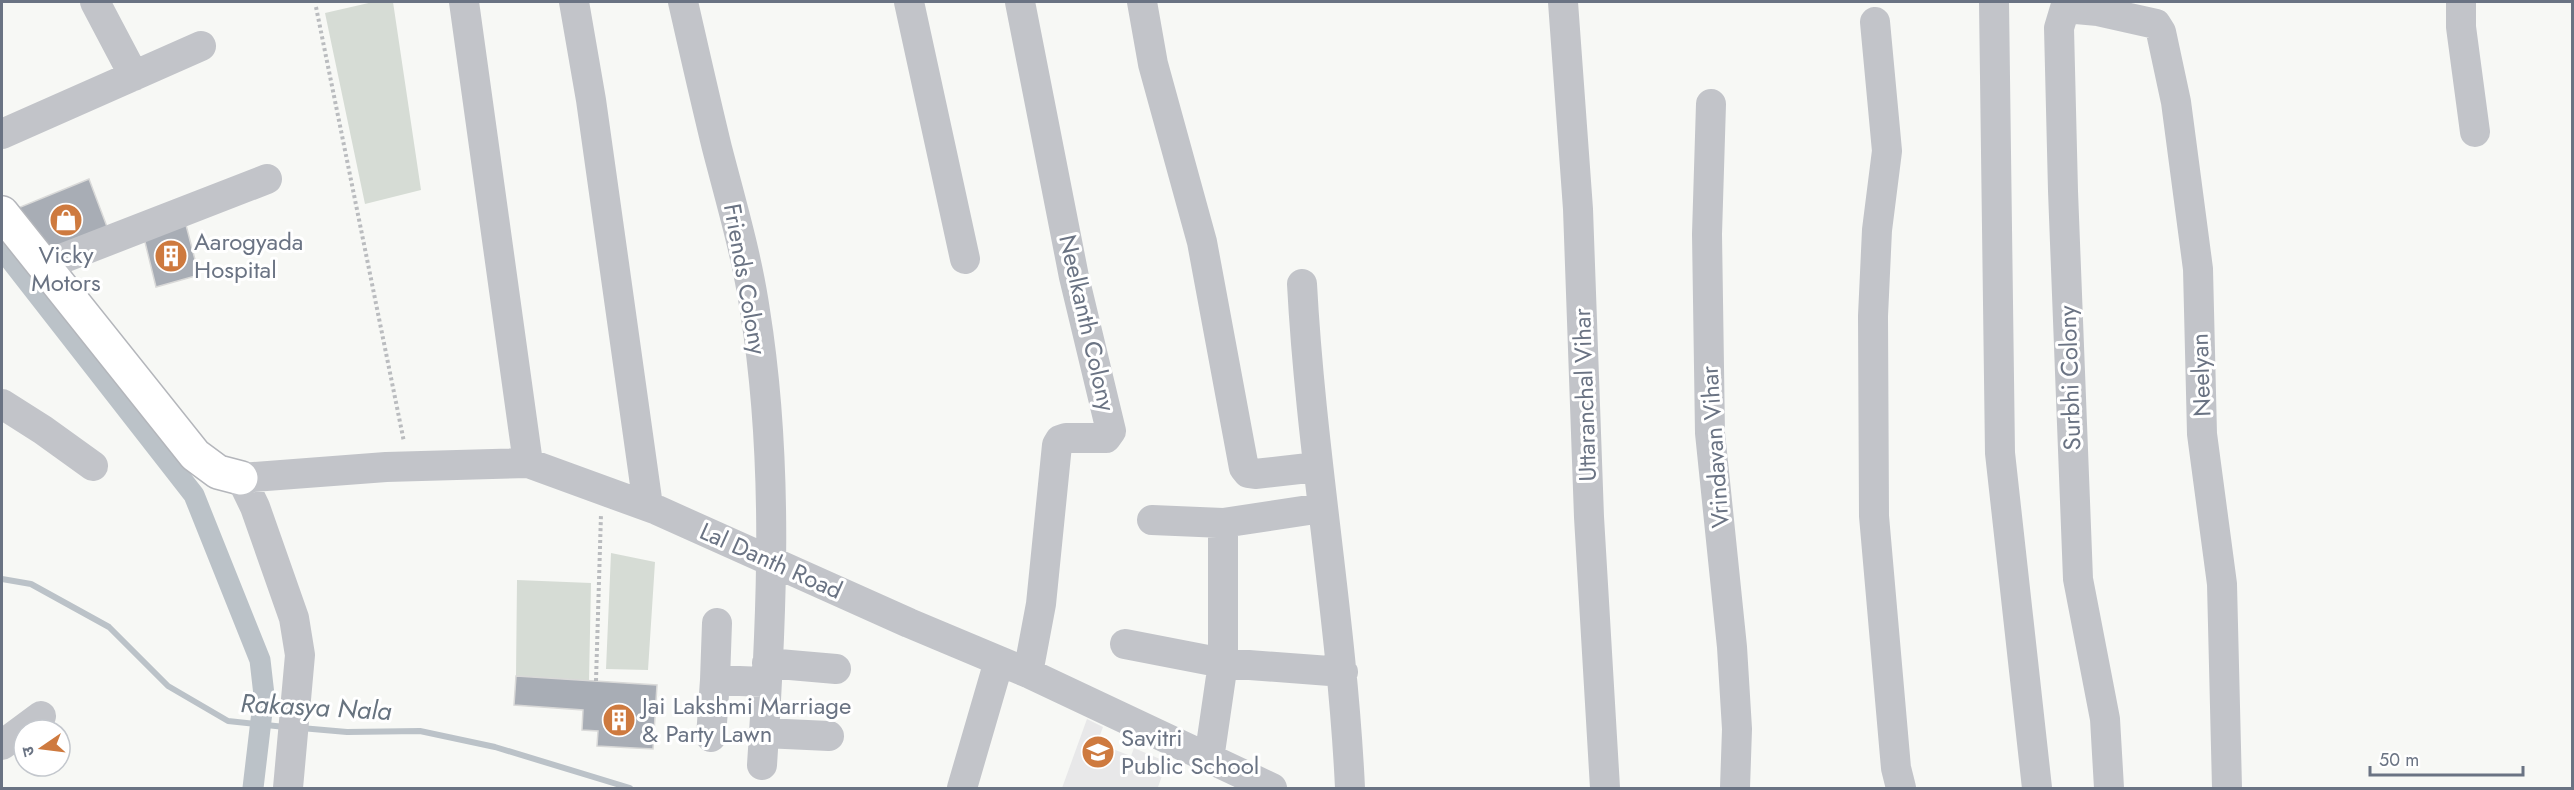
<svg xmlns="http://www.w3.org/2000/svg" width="2574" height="790" font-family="Jost,'Noto Sans Devanagari',sans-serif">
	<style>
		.built { fill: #e8e8e9 }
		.green { fill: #d6dcd5 }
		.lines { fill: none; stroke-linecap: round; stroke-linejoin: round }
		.stream { stroke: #bbc2c8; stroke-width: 6 }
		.canal { stroke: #bbc2c8; stroke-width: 21 }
		.building { fill: #a8adb5; stroke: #d9d9d8; stroke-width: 1.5 }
		.major-casing { stroke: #b4b6bb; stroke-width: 36 }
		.path { stroke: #babcbf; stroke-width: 4; stroke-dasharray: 3 3; stroke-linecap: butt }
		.minor { stroke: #c2c4c9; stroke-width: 30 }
		.major { stroke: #fff; stroke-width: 33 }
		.labels { text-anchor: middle; stroke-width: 6; stroke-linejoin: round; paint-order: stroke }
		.poi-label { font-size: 24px; fill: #6a7383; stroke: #fff; text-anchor: start }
		.street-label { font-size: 24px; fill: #6a7383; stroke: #fff }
		.water-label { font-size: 26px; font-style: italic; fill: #67737f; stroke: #fff }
	</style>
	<rect width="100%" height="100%" fill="#f7f8f5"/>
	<path class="built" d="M 1087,719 L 1103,727 L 1097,743 L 1131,756 L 1134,748 L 1167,762 L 1158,787 L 1160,788 L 1062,788 Z"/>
	<path class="green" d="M 373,2 L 393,2 L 421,190 L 365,204 L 325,13 Z
		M 611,553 L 655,562 L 648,670 L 606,669 Z
		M 517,580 L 591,583 L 589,681 L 516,676 Z"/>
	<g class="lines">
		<path class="stream" d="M 2,579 L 31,584 L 109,627 L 168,686 L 228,721 L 285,727
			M 301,728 L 347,732 L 420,731 L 495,747 L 630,788"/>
		<path class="canal" d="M 2,249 L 194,495 L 260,660 L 264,695 L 253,788"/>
	</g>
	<path class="building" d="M 89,179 L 109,232 L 53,253 L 18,208 Z
		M 186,225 L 199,275 L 156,287 L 144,238 Z
		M 516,676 L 657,685 L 653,749 L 597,746 L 598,731 L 582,730 L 583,710 L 514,705 Z"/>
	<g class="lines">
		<g class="major-casing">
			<path id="major" d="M 2,213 L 195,455 L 218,472 L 241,478"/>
		</g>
		<path class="path" d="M 316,7 L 404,442
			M 596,681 L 601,514"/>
		<path class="minor" d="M 95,2 L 134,76
			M 464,2 L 528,463
			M 574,2 L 591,100 L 648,506
			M 683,2 C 694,50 705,99 717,148 C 731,202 747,256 755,311 C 779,461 772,615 762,765
			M 909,2 L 965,259
			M 1020,2 L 1074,277 L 1111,431 L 1106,438 L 1066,438 L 1060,440 L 1057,445 L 1041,604 L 1028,673
			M 1142,2 L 1153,64 L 1202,242 L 1244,468 L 1248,473 L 1255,474 L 1317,467
			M 1563,2 L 1578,209 L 1589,517 L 1605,788
			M 1994,2 L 2000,453 L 2037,788
			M 2098,2 L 2098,11 L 2065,8 L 2059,28 L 2063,191 L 2078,579 L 2105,719 L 2109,788
			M 2461,2 L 2461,27 L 2475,132
			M 2098,11 L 2156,24 L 2161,32 L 2176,102 L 2198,269 L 2202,434 L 2222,584 L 2227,788
			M 1875,22 L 1887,151 L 1877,230 L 1873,316 L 1874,516 L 1896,768 L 1901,788
			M 1711,104 L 1707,234 L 1710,433 L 1732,647 L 1737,729 L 1735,788
			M 2,134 L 201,46
			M 43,266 L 267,179
			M 1302,284 C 1311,453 1342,619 1350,788
			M 2,404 L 43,430 L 93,466
			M 1152,520 L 1223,523
			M 717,623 L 715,680 L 766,682
			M 1125,644 L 1223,663 L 1343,672
			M 767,663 L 836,669
			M 764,733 L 829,736
			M 711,737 L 715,680
			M 2,745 L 41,716
			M 1209,759 L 1223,663 L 1223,523 L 1322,508
			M 288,788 L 300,655 L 294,618 L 255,507 L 241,478 L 386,467 L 528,463 L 657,510 L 909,623 L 1028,673 L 1272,788
			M 962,788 L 999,661"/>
		<use href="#major" class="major"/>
	</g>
	<defs>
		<g id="shop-disc" transform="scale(1.725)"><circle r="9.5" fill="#ce7a3f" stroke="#fff"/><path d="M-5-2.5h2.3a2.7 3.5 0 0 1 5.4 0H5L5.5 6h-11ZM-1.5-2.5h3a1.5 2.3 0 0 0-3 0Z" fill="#fff"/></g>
		<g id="building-disc" transform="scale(1.725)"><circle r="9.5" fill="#ce7a3f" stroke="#fff"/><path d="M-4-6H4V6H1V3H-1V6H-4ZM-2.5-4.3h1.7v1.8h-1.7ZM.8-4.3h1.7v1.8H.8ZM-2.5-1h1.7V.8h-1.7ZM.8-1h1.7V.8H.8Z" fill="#fff"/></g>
		<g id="school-disc" transform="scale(1.725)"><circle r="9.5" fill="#ce7a3f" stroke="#fff"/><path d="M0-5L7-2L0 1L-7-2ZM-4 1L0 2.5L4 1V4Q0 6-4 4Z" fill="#fff"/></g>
	</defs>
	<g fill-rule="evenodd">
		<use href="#shop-disc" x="66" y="220"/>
		<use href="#building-disc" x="171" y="256"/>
		<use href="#building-disc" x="619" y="720"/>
		<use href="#school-disc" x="1098" y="752"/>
	</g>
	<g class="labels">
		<g class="poi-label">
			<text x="194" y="250">Aarogyada<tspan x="194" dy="28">Hospital</tspan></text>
			<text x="66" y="263" text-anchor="middle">Vicky<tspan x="66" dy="28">Motors</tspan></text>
			<text x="642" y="714">Jai Lakshmi Marriage<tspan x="642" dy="28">&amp; Party Lawn</tspan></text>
			<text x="1121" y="746">Savitri<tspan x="1121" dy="28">Public School</tspan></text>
		</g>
		<g class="street-label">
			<text transform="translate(745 279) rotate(80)" y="8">Friends Colony</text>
			<text transform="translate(1087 323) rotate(77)" y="8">Neelkanth Colony</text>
			<text transform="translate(2201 375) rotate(-92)" y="8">Neelyan</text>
			<text transform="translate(2070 378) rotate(-92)" y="8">Surbhi Colony</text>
			<text transform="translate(1585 395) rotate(-92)" y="8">Uttaranchal Vihar</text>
			<text transform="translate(1715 447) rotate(-94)" y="8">Vrindavan Vihar</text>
			<text transform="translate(771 561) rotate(24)" y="8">Lal Danth Road</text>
		</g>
		<g class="water-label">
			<text transform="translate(316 707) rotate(3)" y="9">Rakasya Nala</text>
		</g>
	</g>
	<rect width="2574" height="790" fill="none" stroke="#6a7383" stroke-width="6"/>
	<g transform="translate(42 748) rotate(256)"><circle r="28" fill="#ffffff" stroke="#c3c7cd" stroke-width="1.5"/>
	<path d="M0-4.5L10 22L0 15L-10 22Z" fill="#ce7a3f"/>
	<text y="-9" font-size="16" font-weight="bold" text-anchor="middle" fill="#6a7383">उ</text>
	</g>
	<path d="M2370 766v9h153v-9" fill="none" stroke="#6a7383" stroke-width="3"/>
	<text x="2379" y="766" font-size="18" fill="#6a7383" stroke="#ffffff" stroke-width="4.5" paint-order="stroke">50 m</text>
</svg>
